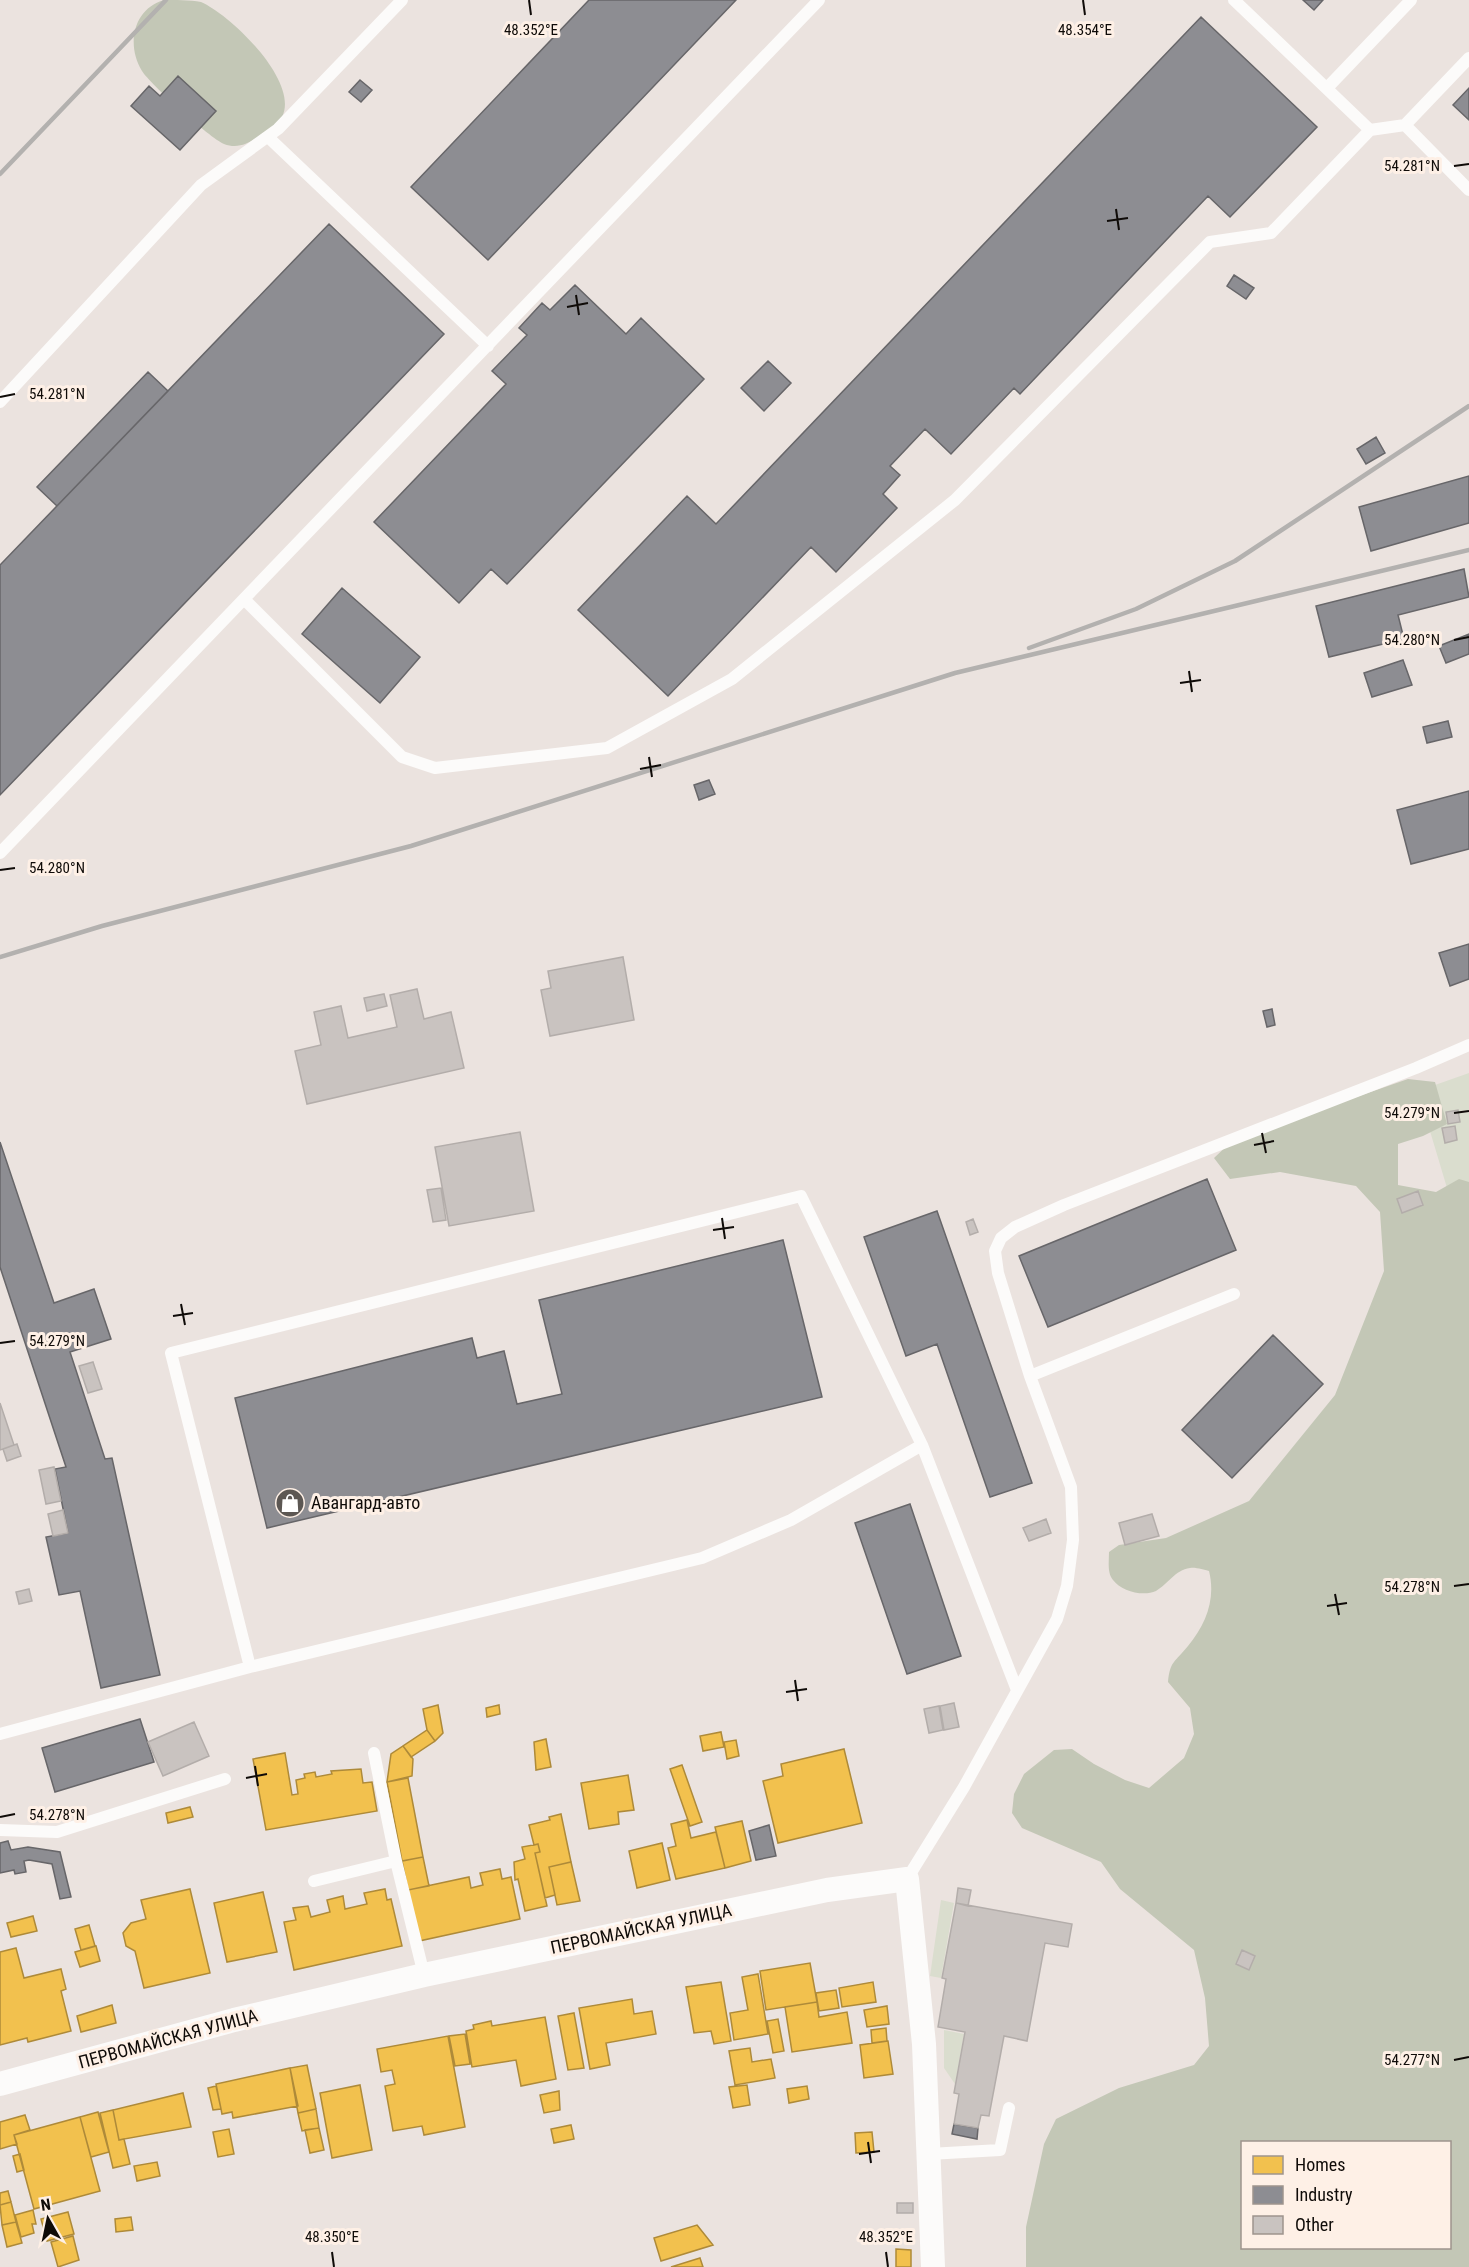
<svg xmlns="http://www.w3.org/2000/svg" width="1469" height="2267" font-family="'Roboto Condensed',sans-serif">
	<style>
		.green { fill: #daddce }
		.forest { fill: #c3c7b6; fill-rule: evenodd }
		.homes { fill: #f2c14e; stroke: #ae8a39; stroke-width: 1.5 }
		.industry { fill: #8d8d92; stroke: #676669; stroke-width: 1.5 }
		.building { fill: #c9c3c0; stroke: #b3adaa; stroke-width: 1.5 }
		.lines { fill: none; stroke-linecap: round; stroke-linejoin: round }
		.service { stroke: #fcfbfa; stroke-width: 12 }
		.minor { stroke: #fcfbfa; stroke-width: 24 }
		.rail { stroke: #b3b1af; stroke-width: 4.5 }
		.ticks { fill: none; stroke: #0f0b08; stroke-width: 2 }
		.labels { text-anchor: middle; stroke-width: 6; stroke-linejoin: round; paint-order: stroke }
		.poi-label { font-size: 18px; fill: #0f0b08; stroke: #fef0e6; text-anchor: start }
		.street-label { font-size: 18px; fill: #0f0b08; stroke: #fef0e6 }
		.ticks-label { font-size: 15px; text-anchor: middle; fill: #0f0b08; stroke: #fef0e6; stroke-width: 6; stroke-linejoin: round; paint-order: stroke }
	</style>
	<rect width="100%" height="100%" fill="#ebe3df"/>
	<path class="green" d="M 1469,1073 L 1469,1235 L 1462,1238 L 1418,1091 Z
		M 941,1900 L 954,1903 L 941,1978 L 930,1976 Z
		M 944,2030 L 964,2034 L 955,2084 L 944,2068 Z"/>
	<path class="forest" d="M 164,0 C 175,0 190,0 201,2 C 231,15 300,82 282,117 C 277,127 267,131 258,137 C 248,144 237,149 224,144 C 210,138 150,84 142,71 C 126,45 133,9 164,0 Z
		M 1408,1079 L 1435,1082 L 1447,1124 L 1423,1136 L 1398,1144 L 1398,1185 L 1436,1192 L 1459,1179 L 1469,1182 L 1469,2267 L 1026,2267 L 1026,2227 L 1044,2144 L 1056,2119 L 1119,2088 L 1194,2065 L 1209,2046 L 1205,1998 L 1194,1950 L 1120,1889 L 1101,1862 L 1022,1828 L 1012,1813 L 1014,1794 L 1024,1774 L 1054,1750 L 1072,1749 L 1094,1764 L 1125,1780 L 1149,1788 L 1184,1758 L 1194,1734 L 1190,1708 L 1168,1682 C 1170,1661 1175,1662 1188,1646 C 1206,1624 1216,1599 1209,1571 C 1204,1570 1196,1567 1190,1568 C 1175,1570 1168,1584 1156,1591 C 1143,1597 1121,1591 1113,1580 C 1107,1573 1109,1561 1109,1552 L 1119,1545 L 1166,1538 L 1249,1501 L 1335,1395 L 1384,1271 L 1380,1212 L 1356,1186 L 1280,1172 L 1230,1179 L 1214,1158 L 1233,1140 ZM 1242,2142 L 1450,2142 L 1450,2248 L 1242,2248 Z"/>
	<path class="homes" d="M 438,1705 L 443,1733 L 435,1741 L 427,1730 L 423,1709 Z
		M 499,1705 L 500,1714 L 487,1717 L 486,1708 Z
		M 427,1730 L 435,1741 L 411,1757 L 403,1746 Z
		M 721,1732 L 724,1747 L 703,1751 L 700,1736 Z
		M 546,1739 L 551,1767 L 536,1770 L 534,1742 Z
		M 736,1740 L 739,1756 L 727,1759 L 724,1742 Z
		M 403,1746 L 413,1759 L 412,1776 L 387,1782 L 391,1754 Z
		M 844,1749 L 862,1823 L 778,1843 L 763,1781 L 783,1776 L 781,1764 Z
		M 285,1753 L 292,1795 L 298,1794 L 296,1780 L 305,1778 L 304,1774 L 315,1772 L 316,1777 L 332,1774 L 331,1771 L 361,1769 L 363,1783 L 372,1782 L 377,1811 L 266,1830 L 253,1759 Z
		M 682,1765 L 702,1822 L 690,1826 L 670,1769 Z
		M 628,1775 L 634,1810 L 618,1812 L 619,1824 L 589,1829 L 581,1783 Z
		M 408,1778 L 423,1857 L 402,1861 L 387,1782 Z
		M 190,1807 L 193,1817 L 168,1823 L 166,1813 Z
		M 561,1814 L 571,1862 L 549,1867 L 555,1895 L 545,1898 L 535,1853 L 540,1852 L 538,1844 L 534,1845 L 529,1825 L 550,1820 L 549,1817 Z
		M 687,1820 L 691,1838 L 716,1832 L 725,1868 L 676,1879 L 668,1848 L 676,1846 L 671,1824 Z
		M 742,1821 L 751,1861 L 725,1868 L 715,1827 Z
		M 662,1843 L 670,1880 L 637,1888 L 629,1851 Z
		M 538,1844 L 540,1852 L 535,1853 L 547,1906 L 525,1911 L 518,1879 L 515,1880 L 514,1862 L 525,1859 L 522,1847 Z
		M 423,1857 L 429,1886 L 408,1890 L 402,1861 Z
		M 571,1862 L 580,1901 L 557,1905 L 549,1867 Z
		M 500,1869 L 502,1879 L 511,1877 L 520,1919 L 419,1941 L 408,1890 L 469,1877 L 471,1888 L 483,1885 L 480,1873 Z
		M 190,1889 L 210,1973 L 144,1988 L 135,1951 L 126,1946 L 123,1933 L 131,1923 L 146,1919 L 141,1900 Z
		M 385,1889 L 387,1900 L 391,1899 L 402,1946 L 294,1970 L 284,1922 L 296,1920 L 293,1908 L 308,1906 L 311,1917 L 330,1912 L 327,1900 L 343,1896 L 345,1909 L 367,1904 L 364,1893 Z
		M 263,1892 L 277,1952 L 227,1962 L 214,1903 Z
		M 33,1916 L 37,1931 L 11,1937 L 7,1923 Z
		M 89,1925 L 95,1946 L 81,1950 L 75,1929 Z
		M 96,1946 L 100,1961 L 80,1967 L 75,1952 Z
		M 16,1948 L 24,1978 L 61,1969 L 66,1989 L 61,1991 L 71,2031 L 28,2042 L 27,2038 L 0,2045 L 0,1952 Z
		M 810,1963 L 817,2002 L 766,2010 L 760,1971 Z
		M 758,1974 L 768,2034 L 734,2040 L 730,2013 L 748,2010 L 742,1977 Z
		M 721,1982 L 731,2041 L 714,2044 L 711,2031 L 694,2033 L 686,1987 Z
		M 873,1982 L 876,2002 L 842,2007 L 839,1988 Z
		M 836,1990 L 839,2008 L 819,2011 L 816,1993 Z
		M 632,1999 L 634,2014 L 652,2011 L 656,2034 L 606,2043 L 610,2065 L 590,2069 L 579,2008 Z
		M 817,2002 L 819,2017 L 847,2012 L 852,2043 L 792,2052 L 785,2007 Z
		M 112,2005 L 116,2023 L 81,2032 L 77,2016 Z
		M 887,2006 L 889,2024 L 867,2027 L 864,2010 Z
		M 574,2013 L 584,2068 L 568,2070 L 558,2016 Z
		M 545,2017 L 556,2079 L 521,2086 L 516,2060 L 472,2067 L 466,2031 L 474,2029 L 473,2025 L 491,2021 L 492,2026 Z
		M 778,2019 L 784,2051 L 773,2053 L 767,2021 Z
		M 886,2028 L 887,2041 L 872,2043 L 871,2030 Z
		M 465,2034 L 470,2064 L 455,2066 L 449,2036 Z
		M 448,2036 L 465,2127 L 424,2135 L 422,2126 L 393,2131 L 385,2086 L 395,2084 L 392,2070 L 381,2072 L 377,2049 Z
		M 888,2041 L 893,2074 L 864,2078 L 860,2045 Z
		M 750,2048 L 752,2062 L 771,2059 L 775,2078 L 735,2085 L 729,2051 Z
		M 307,2065 L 316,2109 L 298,2113 L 290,2068 Z
		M 290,2068 L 298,2106 L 233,2118 L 232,2112 L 222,2114 L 216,2084 Z
		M 360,2085 L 372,2150 L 332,2158 L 320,2093 Z
		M 747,2085 L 750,2105 L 733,2108 L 729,2087 Z
		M 216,2086 L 221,2109 L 213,2110 L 208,2088 Z
		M 807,2086 L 809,2099 L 789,2103 L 787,2089 Z
		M 559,2091 L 560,2110 L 544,2113 L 540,2095 Z
		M 183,2093 L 191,2127 L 119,2140 L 113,2110 Z
		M 316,2109 L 319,2128 L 302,2131 L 298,2113 Z
		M 113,2110 L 119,2140 L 124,2139 L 130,2164 L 113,2168 L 100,2113 Z
		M 98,2112 L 109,2152 L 91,2157 L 80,2117 Z
		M 25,2115 L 30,2130 L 14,2135 L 17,2144 L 0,2149 L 0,2122 Z
		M 80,2117 L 100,2191 L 34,2209 L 14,2135 Z
		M 571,2125 L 574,2139 L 554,2143 L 551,2129 Z
		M 319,2128 L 324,2150 L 310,2153 L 305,2130 Z
		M 229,2129 L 234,2154 L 218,2157 L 213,2132 Z
		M 872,2132 L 874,2152 L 856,2153 L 855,2133 Z
		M 20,2154 L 24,2170 L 17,2172 L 13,2156 Z
		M 157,2162 L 160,2176 L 137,2181 L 134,2166 Z
		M 8,2191 L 11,2202 L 0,2205 L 0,2193 Z
		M 11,2202 L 16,2222 L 2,2225 L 0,2205 Z
		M 33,2210 L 36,2224 L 32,2224 L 34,2233 L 21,2237 L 15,2215 Z
		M 68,2212 L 74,2234 L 47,2241 L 41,2219 Z
		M 131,2217 L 133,2230 L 116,2232 L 115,2219 Z
		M 16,2222 L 22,2243 L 7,2247 L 2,2225 Z
		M 697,2225 L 713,2245 L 661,2261 L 654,2238 Z
		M 73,2236 L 79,2260 L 58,2267 L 51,2242 Z
		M 896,2249 L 911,2250 L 911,2267 L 896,2267 Z
		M 700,2258 L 703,2267 L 671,2267 Z"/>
	<path class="industry" d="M 589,0 L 736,0 L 488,260 L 411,187 Z
		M 1303,0 L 1323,0 L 1314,10 Z
		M 1201,17 L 1317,127 L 1230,217 L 1208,196 L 1020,394 L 1014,388 L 951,454 L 925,429 L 890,466 L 900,475 L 883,494 L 897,508 L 836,572 L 811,547 L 668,696 L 578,610 L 687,496 L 716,524 Z
		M 178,76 L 216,111 L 180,150 L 131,106 L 149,86 L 160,96 Z
		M 360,80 L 372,90 L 361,102 L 349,92 Z
		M 1469,88 L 1469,120 L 1453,105 Z
		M 329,224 L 444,334 L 0,795 L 0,565 Z
		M 1234,275 L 1254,288 L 1246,299 L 1227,286 Z
		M 575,285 L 626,334 L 641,318 L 704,379 L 507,584 L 491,569 L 459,603 L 374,522 L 506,384 L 492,371 L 527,335 L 519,328 L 542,303 L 550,310 Z
		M 768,361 L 791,383 L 764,411 L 741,388 Z
		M 148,372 L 168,391 L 57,506 L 37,487 Z
		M 1376,437 L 1385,453 L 1366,464 L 1357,449 Z
		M 1469,476 L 1469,523 L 1371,551 L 1359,507 Z
		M 1464,569 L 1469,597 L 1398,615 L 1404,639 L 1329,657 L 1316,606 Z
		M 342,588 L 420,657 L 380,703 L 302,634 Z
		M 1469,634 L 1469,654 L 1446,663 L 1439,646 Z
		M 1403,660 L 1412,685 L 1372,697 L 1364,673 Z
		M 1448,721 L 1452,737 L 1427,743 L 1423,727 Z
		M 709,780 L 715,794 L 699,800 L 694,785 Z
		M 1469,791 L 1469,849 L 1411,864 L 1397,810 Z
		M 1469,944 L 1469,979 L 1450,986 L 1439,953 Z
		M 1272,1009 L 1275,1025 L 1267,1027 L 1263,1011 Z
		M 0,1142 L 54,1303 L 94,1289 L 111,1339 L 70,1352 L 105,1459 L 112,1458 L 160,1675 L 101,1688 L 80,1591 L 59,1595 L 46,1537 L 68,1533 L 55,1469 L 66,1467 L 0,1267 Z
		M 1207,1179 L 1236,1250 L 1048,1327 L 1019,1256 Z
		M 937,1211 L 1032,1483 L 990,1497 L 937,1344 L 906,1356 L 864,1237 Z
		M 783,1240 L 822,1397 L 267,1528 L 235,1398 L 472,1338 L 477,1358 L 504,1351 L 517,1404 L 562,1394 L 539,1300 Z
		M 1273,1335 L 1323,1384 L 1232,1478 L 1182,1430 Z
		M 910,1504 L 961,1656 L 907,1674 L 855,1523 Z
		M 140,1719 L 154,1762 L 55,1792 L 42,1748 Z
		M 769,1825 L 776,1856 L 756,1860 L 749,1831 Z
		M 8,1841 L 11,1850 L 28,1847 L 60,1852 L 71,1897 L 60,1899 L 52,1864 L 29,1860 L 24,1861 L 26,1872 L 15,1874 L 14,1870 L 0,1873 L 0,1843 Z
		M 954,2124 L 978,2128 L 977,2139 L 952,2134 Z"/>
	<path class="building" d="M 623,957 L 634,1020 L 550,1036 L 541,990 L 551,988 L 548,971 Z
		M 417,989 L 424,1019 L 451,1012 L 464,1068 L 307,1104 L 295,1051 L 321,1045 L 314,1012 L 341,1006 L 348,1038 L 397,1027 L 390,995 Z
		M 384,994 L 387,1006 L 367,1011 L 364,998 Z
		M 1458,1110 L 1460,1122 L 1448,1124 L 1446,1112 Z
		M 1455,1126 L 1457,1140 L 1445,1143 L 1442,1128 Z
		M 520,1132 L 534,1211 L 449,1226 L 435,1147 Z
		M 441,1188 L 446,1220 L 433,1222 L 427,1190 Z
		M 1418,1191 L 1423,1205 L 1402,1213 L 1397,1199 Z
		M 973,1219 L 978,1232 L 970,1235 L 966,1222 Z
		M 93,1362 L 102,1389 L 88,1393 L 79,1366 Z
		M 0,1403 L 14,1445 L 0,1450 Z
		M 17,1444 L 21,1456 L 7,1461 L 3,1449 Z
		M 54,1467 L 61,1501 L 46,1504 L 39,1470 Z
		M 63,1510 L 68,1533 L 53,1536 L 48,1514 Z
		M 1152,1514 L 1159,1536 L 1125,1545 L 1119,1523 Z
		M 1046,1519 L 1051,1533 L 1029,1541 L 1023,1528 Z
		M 29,1589 L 32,1601 L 19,1604 L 16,1592 Z
		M 954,1703 L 959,1727 L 944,1730 L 940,1706 Z
		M 939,1706 L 943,1730 L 929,1733 L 924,1709 Z
		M 194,1722 L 209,1756 L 163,1776 L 148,1742 Z
		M 958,1888 L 971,1890 L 968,1906 L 956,1903 Z
		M 956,1903 L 1072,1924 L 1068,1947 L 1045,1943 L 1027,2041 L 1004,2036 L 989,2116 L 981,2115 L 978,2128 L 954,2124 L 959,2094 L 954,2093 L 965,2032 L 938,2027 L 946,1979 L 942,1978 Z
		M 1242,1950 L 1255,1956 L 1249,1970 L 1236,1964 Z
		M 897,2203 L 913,2203 L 913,2213 L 897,2213 Z"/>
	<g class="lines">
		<path class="service" d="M 1234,0 L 1370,130
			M 1327,88 L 1411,0
			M 1405,125 L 1469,58
			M 268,137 L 488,346
			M 0,402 L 201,185 L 278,129 L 402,0
			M 245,600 L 402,757 L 435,768 L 607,748 L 732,679 L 955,500 L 1210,242 L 1271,233 L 1370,130 L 1405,125 L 1469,190
			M 0,853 L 819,0
			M 1030,1376 L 1234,1294
			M 250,1667 L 171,1353 L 801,1196 L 922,1445 L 1017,1690
			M 0,1734 L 250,1667 L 702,1558 L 791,1520 L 922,1445
			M 374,1753 L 396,1861 L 424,1975
			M 0,1830 L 57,1832 L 225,1779
			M 907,1879 L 964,1787 L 1057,1619 L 1067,1586 L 1073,1540 L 1071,1487 L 1030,1376 L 998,1273 L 995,1251 L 1001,1238 L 1015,1227 L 1064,1205 L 1416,1068 L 1469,1045
			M 314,1881 L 396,1861
			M 929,2154 L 1000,2150 L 1009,2108"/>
		<path class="minor" d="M 0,2084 L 234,2020 L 424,1975 L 827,1890 L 907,1879 L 924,2044 L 933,2267"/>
		<path class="rail" d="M 0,174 L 166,0
			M 1029,648 L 1136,609 L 1235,561 L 1469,406
			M 0,957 L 102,926 L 411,846 L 955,673 L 1469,550"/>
	</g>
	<path class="ticks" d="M 529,0 L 531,15M 1083,0 L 1085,15M 1454,166 L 1469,164M 1116,209 L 1119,230M 1107,221 L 1128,218M 576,295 L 579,315M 567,307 L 588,303M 0,397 L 15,394M 1454,640 L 1469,637M 1189,671 L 1192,692M 1180,683 L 1201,680M 649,757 L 652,777M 640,769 L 661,765M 0,870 L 15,868M 1454,1113 L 1469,1111M 1262,1133 L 1266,1153M 1254,1145 L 1274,1141M 722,1218 L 725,1239M 713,1230 L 734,1227M 181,1304 L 185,1325M 173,1316 L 193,1313M 0,1343 L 15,1341M 1454,1586 L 1469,1584M 1335,1594 L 1339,1615M 1327,1606 L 1347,1603M 795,1680 L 798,1701M 786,1692 L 807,1689M 255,1766 L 258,1786M 246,1778 L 267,1774M 0,1817 L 15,1814M 1454,2060 L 1469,2057M 868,2142 L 871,2163M 859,2154 L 880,2151M 332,2252 L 334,2267M 886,2252 L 888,2267"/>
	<defs>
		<g id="shop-disc" transform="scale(1.5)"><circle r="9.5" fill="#5c5753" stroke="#fef0e6"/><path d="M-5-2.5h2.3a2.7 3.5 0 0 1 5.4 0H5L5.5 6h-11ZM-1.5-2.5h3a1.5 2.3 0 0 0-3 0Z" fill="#fff"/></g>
	</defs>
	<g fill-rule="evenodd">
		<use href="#shop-disc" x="290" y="1503"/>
	</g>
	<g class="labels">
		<g class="poi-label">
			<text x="311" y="1509">Авангард-авто</text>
		</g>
		<g class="street-label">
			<text transform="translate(641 1929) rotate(-12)" y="6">ПЕРВОМАЙСКАЯ УЛИЦА</text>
			<text transform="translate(168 2039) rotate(-15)" y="6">ПЕРВОМАЙСКАЯ УЛИЦА</text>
		</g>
	</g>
	<g class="ticks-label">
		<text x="531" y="35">48.352°E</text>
		<text x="1085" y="35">48.354°E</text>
		<text x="1412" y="171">54.281°N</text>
		<text x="57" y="399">54.281°N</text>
		<text x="1412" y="645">54.280°N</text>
		<text x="57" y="873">54.280°N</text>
		<text x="1412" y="1118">54.279°N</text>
		<text x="57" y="1346">54.279°N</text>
		<text x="1412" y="1592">54.278°N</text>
		<text x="57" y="1820">54.278°N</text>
		<text x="1412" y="2065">54.277°N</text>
		<text x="332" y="2242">48.350°E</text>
		<text x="886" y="2242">48.352°E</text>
	</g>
	<rect x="1241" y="2141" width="210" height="108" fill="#fef0e6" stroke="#9e948d" stroke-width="1.5"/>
	<rect x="1253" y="2156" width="30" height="18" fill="#f2c14e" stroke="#9e948d" stroke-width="1.5"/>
	<text x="1295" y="2171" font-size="18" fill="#0f0b08">Homes</text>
	<rect x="1253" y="2186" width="30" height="18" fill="#8d8d92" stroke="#9e948d" stroke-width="1.5"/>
	<text x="1295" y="2201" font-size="18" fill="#0f0b08">Industry</text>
	<rect x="1253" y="2216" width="30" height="18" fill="#c9c3c0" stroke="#9e948d" stroke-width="1.5"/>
	<text x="1295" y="2231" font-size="18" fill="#0f0b08">Other</text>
	<g transform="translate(48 2219) rotate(351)" stroke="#fef0e6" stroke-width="4.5" paint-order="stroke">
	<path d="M0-4.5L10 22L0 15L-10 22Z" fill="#0f0b08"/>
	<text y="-9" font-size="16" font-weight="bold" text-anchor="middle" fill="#0f0b08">N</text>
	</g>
</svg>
